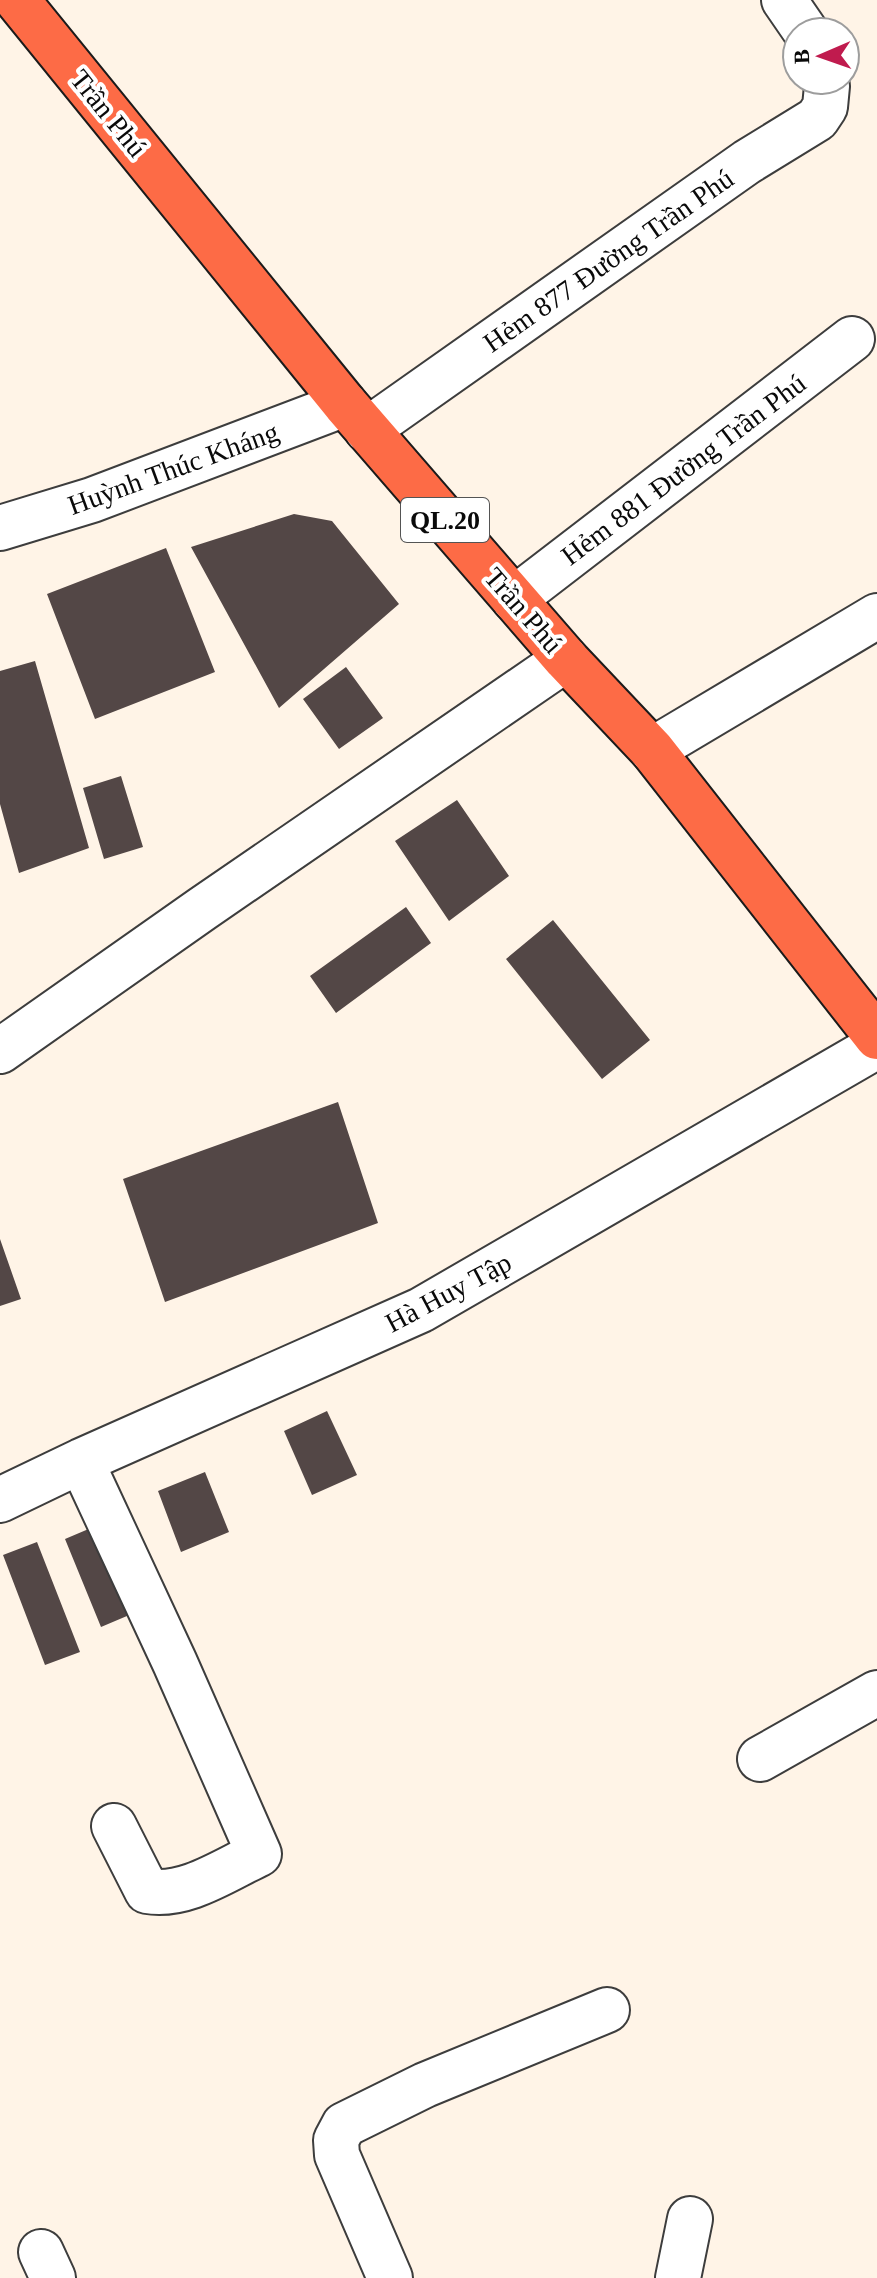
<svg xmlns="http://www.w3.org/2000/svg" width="877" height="2278" font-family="'Times New Roman',serif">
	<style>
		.building { fill: #534746 }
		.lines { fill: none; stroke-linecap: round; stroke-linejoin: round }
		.minor-casing { stroke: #3d3d3d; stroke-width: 48 }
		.highway-casing { stroke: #1b1b1b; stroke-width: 48 }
		.minor { stroke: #fff; stroke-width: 44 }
		.highway { stroke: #fd6b46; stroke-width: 44 }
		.labels { text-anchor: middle; stroke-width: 8; stroke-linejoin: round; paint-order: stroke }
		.shield { fill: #fff; stroke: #545454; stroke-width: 2 }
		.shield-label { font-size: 26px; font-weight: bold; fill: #0a0a0a }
		.street-label { font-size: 28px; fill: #0a0a0a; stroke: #fff }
	</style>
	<rect width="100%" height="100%" fill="#fff4e7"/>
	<path class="building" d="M 294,514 L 332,521 L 399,604 L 279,708 L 191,547 Z
		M 166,548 L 215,672 L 95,719 L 47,594 Z
		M 35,661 L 89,848 L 19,873 L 0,804 L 0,671 Z
		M 346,667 L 383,718 L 339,749 L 303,699 Z
		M 121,776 L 143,847 L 104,859 L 83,788 Z
		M 457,800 L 509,876 L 449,921 L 395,841 Z
		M 406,907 L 431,943 L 336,1013 L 310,976 Z
		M 553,920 L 650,1040 L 602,1079 L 506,959 Z
		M 338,1102 L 378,1223 L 165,1302 L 123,1179 Z
		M 0,1239 L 21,1299 L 0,1306 Z
		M 327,1411 L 357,1475 L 312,1495 L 284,1431 Z
		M 205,1472 L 229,1532 L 181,1552 L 158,1491 Z
		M 98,1525 L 134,1613 L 101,1627 L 65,1539 Z
		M 37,1542 L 80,1652 L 45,1665 L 3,1555 Z"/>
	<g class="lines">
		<g class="minor-casing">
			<path id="minor" d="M 784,0 L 806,32
				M 367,430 L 747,162 L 817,119 L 825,107 L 827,86 L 825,80
				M 0,528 L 92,500 L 345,404
				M 514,599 L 852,339
				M 652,750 L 877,616
				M 0,1051 L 202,909 L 566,659
				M 81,1461 L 175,1663 L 259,1854 C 225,1870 185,1898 147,1891 L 114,1826
				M 0,1500 L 81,1461 L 421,1310 L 877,1046
				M 760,1759 L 877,1693
				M 41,2252 L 53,2278
				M 390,2278 L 337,2155 L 336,2140 L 344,2125 L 425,2085 L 607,2010
				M 678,2278 L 690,2219"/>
		</g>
		<g class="highway-casing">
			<path id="highway" d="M 17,0 L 345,404 L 566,659 L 652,750 L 877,1037"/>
		</g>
		<use href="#minor" class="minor"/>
		<use href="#highway" class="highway"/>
	</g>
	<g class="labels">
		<rect class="shield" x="401" y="498" width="88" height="44" rx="6"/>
		<g class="shield-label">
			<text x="445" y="529">QL.20</text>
		</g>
		<g class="street-label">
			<text transform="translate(109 113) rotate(51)" y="10">Trần Phú</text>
			<text transform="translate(608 260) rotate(-35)" y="10">Hẻm 877 Đường Trần Phú</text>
			<text transform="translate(173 468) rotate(-20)" y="10">Huỳnh Thúc Kháng</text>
			<text transform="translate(683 469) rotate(-37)" y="10">Hẻm 881 Đường Trần Phú</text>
			<text transform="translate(524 610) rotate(49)" y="10">Trần Phú</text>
			<text transform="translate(448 1292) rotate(-28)" y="10">Hà Huy Tập</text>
		</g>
	</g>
	<g transform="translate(821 56) rotate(268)"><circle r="38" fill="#ffffff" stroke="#9d9d9d" stroke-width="2"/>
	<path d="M0-6L14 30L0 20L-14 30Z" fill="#c01b4e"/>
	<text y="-12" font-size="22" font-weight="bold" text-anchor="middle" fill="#0a0a0a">B</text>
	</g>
</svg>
